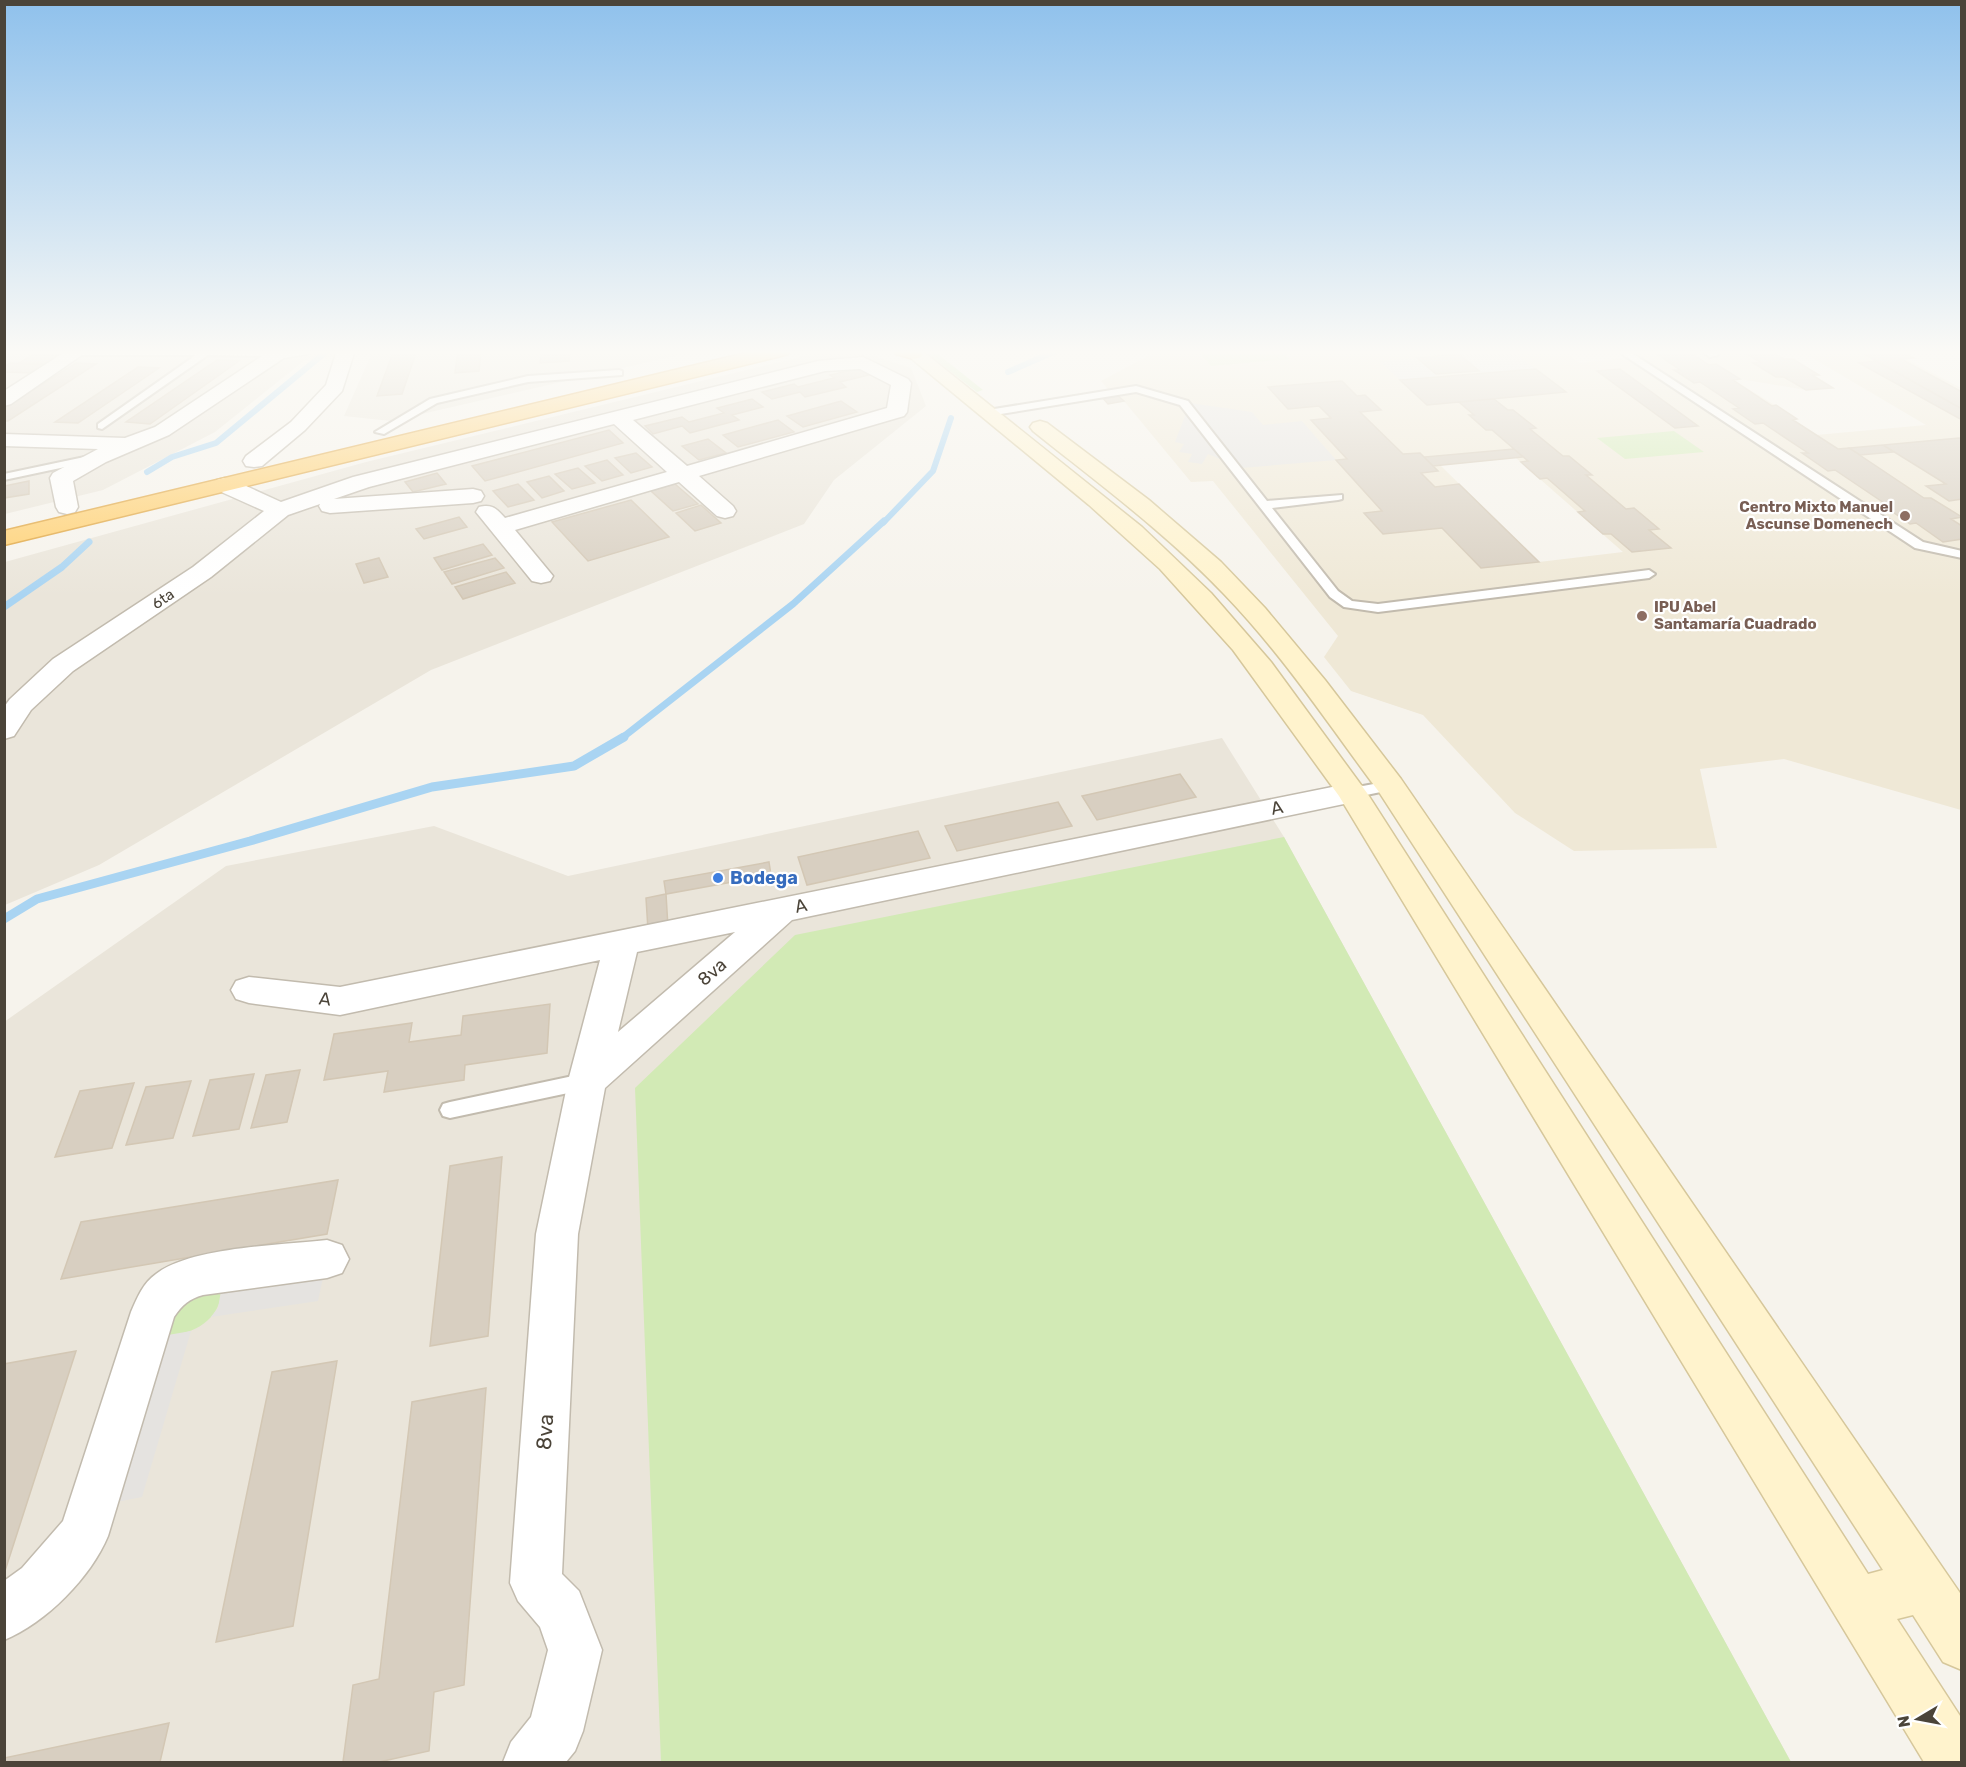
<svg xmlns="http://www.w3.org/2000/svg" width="1966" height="1767" font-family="Rubik,sans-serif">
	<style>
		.residential { fill: #eae5da }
		.education { fill: #efe8d6; fill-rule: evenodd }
		.green { fill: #d2eab5 }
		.parking { fill: #e5e3e0 }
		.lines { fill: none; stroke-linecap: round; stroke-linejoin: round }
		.stream-far2 { stroke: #a9d4f2; stroke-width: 6 }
		.stream-far1 { stroke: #a9d4f2; stroke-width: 7 }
		.stream { stroke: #a9d4f2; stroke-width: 9 }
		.building { fill: #d8cfc1; stroke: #d3c7b4; stroke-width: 1.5 }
		.lane-casing { stroke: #c2bbae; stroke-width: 4 }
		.street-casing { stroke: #c2bbae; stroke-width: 3 }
		.secondary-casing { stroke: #d6c79b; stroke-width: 3 }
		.highway-casing { stroke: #e0a43c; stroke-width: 3 }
		.lane { fill: #fff; fill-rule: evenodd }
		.street { fill: #fff; fill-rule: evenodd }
		.secondary { fill: #fff3cd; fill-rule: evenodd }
		.highway { fill: #ffcf6e; fill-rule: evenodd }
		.education-dot { fill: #8d6e63; stroke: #fff; stroke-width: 2 }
		.shop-dot { fill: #3f7fe0; stroke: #fff; stroke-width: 2 }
		.labels { text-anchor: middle; stroke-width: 4.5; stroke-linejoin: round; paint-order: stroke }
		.far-education-label { font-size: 15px; font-weight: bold; fill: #785e54; stroke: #fff; text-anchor: end }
		.far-street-label { font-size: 15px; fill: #4b4439; stroke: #fff }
		.street-label { font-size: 18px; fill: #4b4439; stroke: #fff }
		.shop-label { font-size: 18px; font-weight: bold; fill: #366cbe; stroke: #fff; text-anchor: start }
		.near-street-label { font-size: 21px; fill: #4b4439; stroke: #fff }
	</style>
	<rect width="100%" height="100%" fill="#f6f3ec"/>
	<path class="residential" d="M 4,350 L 701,350 L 391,421 L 344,416 L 372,353 L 305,360 L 215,432 L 103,490 L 5,514 Z
		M 825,351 L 871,355 L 911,368 L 926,406 L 834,480 L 804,524 L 431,670 L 99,865 L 5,905 L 5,562 L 366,462 Z
		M 1222,738 L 1284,837 L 1791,1762 L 5,1762 L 4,1022 L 226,866 L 434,826 L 568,876 Z"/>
	<path class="education" d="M 1159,350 L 1561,350 L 1580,363 L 1625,358 L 1615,350 L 1769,350 L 1784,359 L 1793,359 L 1819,375 L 1813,376 L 1833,388 L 1806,390 L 1740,379 L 1734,380 L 1797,419 L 1794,420 L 1816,435 L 1926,425 L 1799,350 L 1898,350 L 1914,358 L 1908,360 L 1961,388 L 1961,810 L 1784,759 L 1700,769 L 1717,848 L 1574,851 L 1515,813 L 1423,715 L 1351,691 L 1324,657 L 1338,636 L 1213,481 L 1191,482 L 1124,401 L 1116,394 L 1113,395 L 1101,381 ZM 1516,458 L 1623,552 L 1539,562 L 1440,465 Z"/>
	<path class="green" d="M 923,350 L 933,350 L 983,390 L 977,392 Z
		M 1221,350 L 1281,350 L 1290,359 L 1211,366 L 1199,352 Z
		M 1674,431 L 1704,452 L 1625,459 L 1597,438 Z
		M 1284,837 L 1791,1762 L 661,1762 L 635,1088 L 795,935 Z
		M 221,1291 C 221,1319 193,1335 168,1335 L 158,1303 Z"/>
	<path class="parking" d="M 1511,350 L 1536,369 L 1481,373 L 1459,354 Z
		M 1417,358 L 1438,377 L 1400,380 L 1379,361 Z
		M 1190,403 L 1252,412 L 1263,425 L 1302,421 L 1336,460 L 1241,468 L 1208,454 L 1202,464 L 1188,462 L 1192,454 L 1179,452 L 1184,444 L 1175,442 Z
		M 327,1259 L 318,1301 L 211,1317 L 218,1308 L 221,1291 Z
		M 191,1331 L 142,1497 L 117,1502 L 168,1335 Z"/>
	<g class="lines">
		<path class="stream-far2" d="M 1008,372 L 1058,350
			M 147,472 L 172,457 L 216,443 L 327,351
			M 883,523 L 933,471 L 951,418"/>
		<path class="stream-far1" d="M 4,607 L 62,567 L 89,542
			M 622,738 L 793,604 L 884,521"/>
		<path class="stream" d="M 4,919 L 37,899 L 250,841 L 432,787 L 574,766 L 624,737"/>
	</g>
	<path class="building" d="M 394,350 L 417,350 L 402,394 L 377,396 Z
		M 458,350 L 481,350 L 479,371 L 455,373 Z
		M 542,350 L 570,350 L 569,361 L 540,363 Z
		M 1740,350 L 1769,350 L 1784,359 L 1793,359 L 1819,375 L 1812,375 L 1833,388 L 1806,390 L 1784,377 L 1776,377 L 1753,363 L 1760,362 Z
		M 1857,350 L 1898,350 L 1914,358 L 1901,359 L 1962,392 L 1962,409 Z
		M 1688,351 L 1709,365 L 1716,364 L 1740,379 L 1733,380 L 1772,406 L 1776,405 L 1797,419 L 1793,420 L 1838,449 L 1849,448 L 1924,498 L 1931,498 L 1962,517 L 1951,519 L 1962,526 L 1962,539 L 1943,542 L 1916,523 L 1910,524 L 1880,503 L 1884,503 L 1835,470 L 1828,471 L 1802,453 L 1808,453 L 1763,423 L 1755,424 L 1733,409 L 1739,408 L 1700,382 L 1694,383 L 1674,370 L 1680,370 L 1657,354 Z
		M 1459,354 L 1479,371 L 1436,374 L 1417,358 Z
		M 32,355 L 60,356 L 47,364 L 19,363 Z
		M 217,360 L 239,361 L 150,424 L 126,422 Z
		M 1876,361 L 1962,409 L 1962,420 L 1859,363 Z
		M 10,363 L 46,365 L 33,373 L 4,372 L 4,367 Z
		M 76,363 L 96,364 L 8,421 L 4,421 L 4,408 Z
		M 138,367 L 159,368 L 78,423 L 55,422 Z
		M 860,368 L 869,375 L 840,382 L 846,387 L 805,397 L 800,392 L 772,399 L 762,392 L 794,384 L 798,387 L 834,378 L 830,375 Z
		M 1536,369 L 1566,392 L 1427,405 L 1400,380 Z
		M 1620,369 L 1698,426 L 1675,428 L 1597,371 Z
		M 1342,381 L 1357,396 L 1365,395 L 1381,410 L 1360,412 L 1403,454 L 1420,453 L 1438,471 L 1421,473 L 1435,487 L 1459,484 L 1539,562 L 1481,568 L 1442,528 L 1383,534 L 1364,513 L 1382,511 L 1336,460 L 1347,459 L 1311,420 L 1331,418 L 1319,406 L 1288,409 L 1268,387 Z
		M 1116,394 L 1124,401 L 1108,404 L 1101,396 Z
		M 752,399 L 763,407 L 732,415 L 739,420 L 690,433 L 682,426 L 653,434 L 645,426 L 682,417 L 689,422 L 724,413 L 717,408 Z
		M 1494,399 L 1508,410 L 1513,410 L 1536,428 L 1530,429 L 1563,456 L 1569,456 L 1592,475 L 1586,475 L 1626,509 L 1634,508 L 1659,529 L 1649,530 L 1671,548 L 1632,552 L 1611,534 L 1603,534 L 1578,512 L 1585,511 L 1547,478 L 1540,479 L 1521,462 L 1528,461 L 1492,430 L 1486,430 L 1469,415 L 1474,415 L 1459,402 Z
		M 841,401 L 857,412 L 803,427 L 787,416 Z
		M 778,420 L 794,432 L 738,447 L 723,435 Z
		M 609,430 L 623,443 L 485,481 L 472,466 Z
		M 1959,438 L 1962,439 L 1962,499 L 1949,501 L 1926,486 L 1946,484 L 1883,445 Z
		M 708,439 L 726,453 L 699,460 L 682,446 Z
		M 1883,445 L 1894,452 L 1860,455 L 1849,448 Z
		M 1514,449 L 1523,457 L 1433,466 L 1424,457 Z
		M 636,453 L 652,467 L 631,473 L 615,458 Z
		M 607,460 L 623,475 L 602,481 L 585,466 Z
		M 578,468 L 595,483 L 572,489 L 555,474 Z
		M 437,473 L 446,484 L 413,492 L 405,482 Z
		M 549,476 L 564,491 L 542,498 L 527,482 Z
		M 29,481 L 29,494 L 4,498 L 4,486 Z
		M 518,484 L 534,500 L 508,507 L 493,491 Z
		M 675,484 L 698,504 L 673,511 L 651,491 Z
		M 631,500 L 669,537 L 588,561 L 552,522 Z
		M 701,505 L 721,523 L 695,531 L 676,513 Z
		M 459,517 L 467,527 L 424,539 L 416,529 Z
		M 483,544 L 492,555 L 442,570 L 434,558 Z
		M 379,558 L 388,577 L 364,583 L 356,564 Z
		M 495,558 L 504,568 L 452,584 L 444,572 Z
		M 506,572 L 515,583 L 463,599 L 455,587 Z
		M 1180,774 L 1196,797 L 1097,820 L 1082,796 Z
		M 1058,802 L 1072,826 L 957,851 L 945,826 Z
		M 918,831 L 930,858 L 807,885 L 798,857 Z
		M 769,862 L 771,875 L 666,894 L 664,881 Z
		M 666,894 L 668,927 L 648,930 L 646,898 Z
		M 550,1004 L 547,1053 L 465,1065 L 464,1080 L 384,1092 L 388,1071 L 324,1080 L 334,1034 L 412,1023 L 409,1042 L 461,1035 L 463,1016 Z
		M 300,1070 L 287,1122 L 251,1128 L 266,1075 Z
		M 254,1074 L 239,1129 L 193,1136 L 210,1080 Z
		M 191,1081 L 173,1138 L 126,1145 L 146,1087 Z
		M 134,1083 L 112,1148 L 55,1157 L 80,1091 Z
		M 502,1157 L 488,1336 L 430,1346 L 450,1166 Z
		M 338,1180 L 327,1234 L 61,1279 L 81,1222 Z
		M 76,1351 L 4,1574 L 4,1364 Z
		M 337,1361 L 293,1626 L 216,1642 L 272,1372 Z
		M 486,1388 L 464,1685 L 434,1692 L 429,1751 L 379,1762 L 343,1762 L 353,1685 L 379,1679 L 412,1402 Z
		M 169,1723 L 160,1762 L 4,1762 L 4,1758 Z"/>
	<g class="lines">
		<g class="lane-casing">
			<path id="lane" d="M 75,350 L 279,350 L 284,353 L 279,356 L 208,355 L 102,429 L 98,428 L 98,424 L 196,355 L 78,355 L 73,352 Z
				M 1616,350 L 1627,350 L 1923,542 L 1962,551 L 1962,558 L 1915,548 Z
				M 1700,350 L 1711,350 L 1718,355 L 1710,357 Z
				M 619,370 L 622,371 L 622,375 L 528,382 L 437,403 L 384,434 L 375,432 L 430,399 L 528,376 Z
				M 1136,386 L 1188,401 L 1267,501 L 1342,495 L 1342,499 L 1338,500 L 1272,508 L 1338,591 L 1352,601 L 1378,604 L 1649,570 L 1655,574 L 1649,578 L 1378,612 L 1344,607 L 1330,597 L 1180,405 L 1136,392 L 988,416 L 983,413 L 988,410 Z
				M 94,455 L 98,456 L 98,460 L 4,480 L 4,474 Z
				M 1390,781 L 1398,786 L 1395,789 L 1352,798 L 1344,793 L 1352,788 Z
				M 587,1073 L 594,1076 L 597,1081 L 594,1086 L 587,1089 L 450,1118 L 443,1116 L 440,1110 L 443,1104 L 450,1102 Z"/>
		</g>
		<g class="street-casing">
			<path id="street" d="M 68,350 L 89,350 L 11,404 L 4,406 L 4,391 Z
				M 271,350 L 310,350 L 308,354 L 284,358 L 169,435 L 106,462 L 73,481 L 78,507 L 75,512 L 67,514 L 59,512 L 56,507 L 50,478 L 53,473 L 98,449 L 4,446 L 4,434 L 125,438 L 155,427 Z
				M 337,350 L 355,350 L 342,391 L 305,430 L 262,466 L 254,467 L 246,466 L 243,461 L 246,456 L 291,422 L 326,385 Z
				M 863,357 L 908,379 L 911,383 L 907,412 L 904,416 L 699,476 L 733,506 L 736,511 L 733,516 L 725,518 L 717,516 L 679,482 L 515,530 L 553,576 L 550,581 L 541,583 L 532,581 L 476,512 L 479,507 C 492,504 496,508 505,518 L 667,472 L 614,424 L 369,487 L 334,499 L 473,489 L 481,491 L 484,496 L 481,501 L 473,503 L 330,513 L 322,511 L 319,506 L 320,504 L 288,515 L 211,577 L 73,671 L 31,710 L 14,736 L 4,739 L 4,707 L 10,699 L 53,659 L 193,567 L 264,511 L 217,490 L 214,485 L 217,480 L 225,478 L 233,480 L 281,502 L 353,477 L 818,361 ZM 860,369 L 891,385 L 887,408 L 687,466 L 633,420 L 825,371 Z
				M 1352,783 L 1363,786 L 1367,793 L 1363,800 L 792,920 L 605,1088 L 578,1234 L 562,1574 L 579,1591 L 602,1650 L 583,1731 L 575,1751 L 566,1762 L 503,1762 L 511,1742 L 531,1717 L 548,1650 L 540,1627 L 518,1601 L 510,1583 L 536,1234 L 568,1081 L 600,960 L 340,1015 L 249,1003 L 236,999 L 231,990 L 236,981 L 249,977 L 340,987 ZM 735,932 L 618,1032 L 637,952 Z
				M 327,1240 L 342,1245 L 349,1259 L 342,1273 L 327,1278 L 203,1295 C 189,1299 182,1305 174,1317 L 108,1536 C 91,1577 46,1623 4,1640 L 4,1581 L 22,1568 L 63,1521 L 131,1312 C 137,1298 143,1283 156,1274 C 190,1247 283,1245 327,1240 Z"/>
		</g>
		<g class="secondary-casing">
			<path id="secondary" d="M 901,350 L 921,350 L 1142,527 L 1211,593 L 1271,662 L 1367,793 L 1868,1574 L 1883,1570 L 1379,792 C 1329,725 1282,654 1224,594 C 1166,533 1098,483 1033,431 L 1030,427 L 1033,423 L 1040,421 L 1047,423 L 1149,500 L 1221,562 L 1265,608 L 1325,680 L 1401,779 L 1962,1596 L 1962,1670 L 1943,1662 L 1913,1615 L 1897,1619 L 1962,1719 L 1962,1762 L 1924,1762 L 1339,796 L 1233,650 L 1160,569 L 1089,505 Z"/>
		</g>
		<g class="highway-casing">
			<path id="highway" d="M 758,350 L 790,350 L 788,354 L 781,356 L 4,545 L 4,531 Z
				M 894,350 L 921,350 L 923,353 L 921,357 L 914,359 L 896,354 Z"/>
		</g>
		<use href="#lane" class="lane"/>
		<use href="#street" class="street"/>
		<use href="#secondary" class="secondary"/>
		<use href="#highway" class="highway"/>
	</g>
	<linearGradient id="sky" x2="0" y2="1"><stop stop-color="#8fc1ec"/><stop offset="0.59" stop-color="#fbfaf6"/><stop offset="1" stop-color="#fbfaf6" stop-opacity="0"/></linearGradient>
	<rect width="1966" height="597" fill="url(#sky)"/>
	<g class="education-dot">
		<circle cx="1905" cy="516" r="6"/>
		<circle cx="1642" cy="616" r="6"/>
	</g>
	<circle class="shop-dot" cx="718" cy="878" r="6"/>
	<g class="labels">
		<g class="far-education-label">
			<text x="1893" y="512">Centro Mixto Manuel<tspan x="1893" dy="17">Ascunse Domenech</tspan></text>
			<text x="1654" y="612" text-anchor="start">IPU Abel<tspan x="1654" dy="17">Santamaría Cuadrado</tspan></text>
		</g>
		<g class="far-street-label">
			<text transform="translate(163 599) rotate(-34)" y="5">6ta</text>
		</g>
		<g class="street-label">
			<text transform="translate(1277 808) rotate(-12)" y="6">A</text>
			<text transform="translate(801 906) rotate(-12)" y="6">A</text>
			<text transform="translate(712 972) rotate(-41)" y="6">8va</text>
			<text transform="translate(325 999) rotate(7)" y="6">A</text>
		</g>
		<g class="shop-label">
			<text x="730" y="884">Bodega</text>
		</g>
		<g class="near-street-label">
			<text transform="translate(545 1432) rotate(-86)" y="7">8va</text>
		</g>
	</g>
	<rect width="1966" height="1767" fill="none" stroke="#4b4439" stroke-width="12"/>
	<g transform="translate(1918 1719) rotate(260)" stroke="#ffffff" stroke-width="4.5" paint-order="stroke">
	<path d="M0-4.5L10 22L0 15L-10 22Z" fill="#4b4439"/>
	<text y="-9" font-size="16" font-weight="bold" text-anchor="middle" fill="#4b4439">N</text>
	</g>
</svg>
